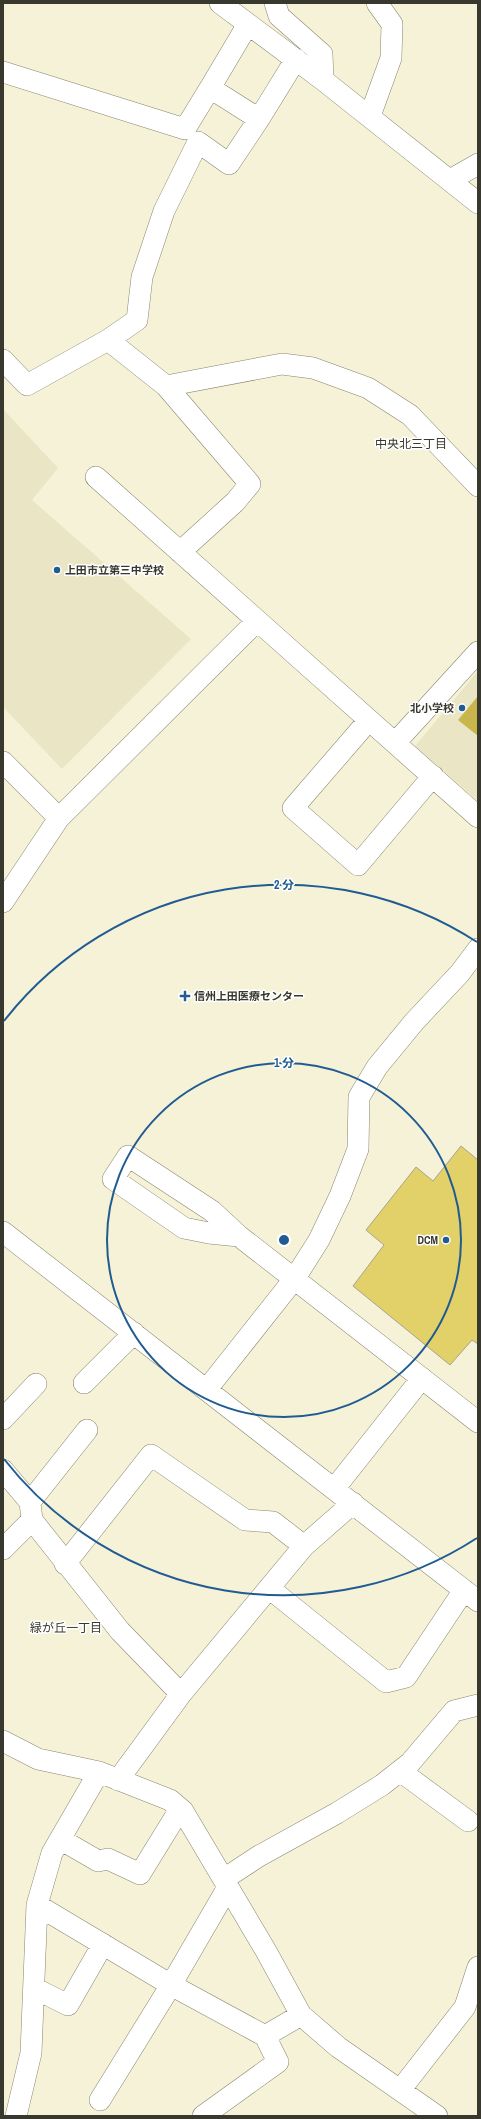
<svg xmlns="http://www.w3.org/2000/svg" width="481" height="2119" font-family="'Archivo Narrow','Noto Sans JP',sans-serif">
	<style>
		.built { fill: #eae5c4 }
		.water { fill: #c8b64d }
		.building { fill: #e2d068; stroke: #a7a48c }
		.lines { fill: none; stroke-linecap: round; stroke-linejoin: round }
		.minor-casing { stroke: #89856e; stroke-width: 22 }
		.minor { stroke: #fff; stroke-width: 21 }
		.ring { fill: none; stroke: #205c92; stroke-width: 2 }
		.poi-dot { fill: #205c92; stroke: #fff; stroke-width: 1.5 }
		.labels { text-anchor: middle; stroke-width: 3; stroke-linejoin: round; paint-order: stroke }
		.poi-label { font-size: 11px; font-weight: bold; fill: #39382e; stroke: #fff; text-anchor: start }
		.neighbourhood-label { font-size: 12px; fill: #39382e; stroke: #fff }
		.centre { fill: #205c92; stroke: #fff; stroke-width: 2 }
		.ring-label { font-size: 12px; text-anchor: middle; font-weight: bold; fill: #205c92; stroke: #fff; stroke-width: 3; stroke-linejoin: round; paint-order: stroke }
	</style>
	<rect width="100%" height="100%" fill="#f6f2d8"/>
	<path class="built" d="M 3,409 L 58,468 L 32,500 L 191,639 L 62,769 L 3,707 Z
		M 478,671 L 478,801 L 415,746 Z"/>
	<path class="water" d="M 478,696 L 478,736 L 458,720 Z"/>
	<path class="building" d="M 461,1146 L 478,1160 L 478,1344 L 472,1340 L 450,1365 L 353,1286 L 384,1245 L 366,1230 L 416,1167 L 433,1181 Z"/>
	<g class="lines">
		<g class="minor-casing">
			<path id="minor" d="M 220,3 L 323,80 L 478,203
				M 275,3 L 279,16 L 322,54 L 323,80
				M 3,72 L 185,129 L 210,88 L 259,119 L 296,59
				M 210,88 L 248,24
				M 370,116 L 391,58 L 392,24 L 377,3
				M 450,180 L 478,164
				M 108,340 L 137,320 L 142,277 L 164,211 L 198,142 L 229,164 L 259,119
				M 3,360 L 27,385 L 108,340 L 166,386 L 250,484 L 235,502 L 180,552
				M 166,386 L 282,364 L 313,368 L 368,388 L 410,415 L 478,486
				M 96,477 L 478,817
				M 369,720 L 293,808 L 358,865 L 433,776
				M 395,743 L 478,652
				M 3,762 L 59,818
				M 3,902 L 59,818 L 257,621
				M 128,1156 L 212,1211 L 239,1236 L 209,1233 L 184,1228 L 113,1179 Z
				M 3,1232 L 478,1601
				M 239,1236 L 478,1422
				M 84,1383 L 134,1333
				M 207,1389 L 295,1278 L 319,1240 L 340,1196 L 358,1149 L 359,1097 L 377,1067 L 414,1022 L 460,973 L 478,949
				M 3,1419 L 36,1384
				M 87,1430 L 30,1502 L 32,1520 L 120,1631 L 181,1694
				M 3,1470 L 30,1502
				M 334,1489 L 422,1378
				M 3,1549 L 32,1520
				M 65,1564 L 151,1455 L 245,1520 L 273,1522 L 304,1546
				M 269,1588 L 386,1682 L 406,1677 L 464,1590
				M 3,1741 L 38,1759 L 99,1772 L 170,1800 L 183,1811 L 266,1951 L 301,2015 L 338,2047 L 437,2116
				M 400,1771 L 468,1821
				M 118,1780 L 181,1694 L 304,1546 L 353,1503
				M 60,1839 L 98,1861 L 108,1859 L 140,1874 L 180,1809
				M 224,1879 L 259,1856 L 337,1813 L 382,1785 L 410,1763 L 454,1711 L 478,1705
				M 37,1905 L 171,1985 L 265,2036 L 278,2062 L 203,2116
				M 34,1988 L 68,2005 L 103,1944
				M 265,2036 L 301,2015
				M 401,2089 L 465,2007 L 478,1967
				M 100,2100 L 171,1985 L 228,1887
				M 16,2116 L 31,2053 L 37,1905 L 52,1853 L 99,1772"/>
		</g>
		<use href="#minor" class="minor"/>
	</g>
	<g class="ring">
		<circle cx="284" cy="1240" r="177"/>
		<path d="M477 1538A355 355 0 0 1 4 1459M4 1021A355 355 0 0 1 477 942"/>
	</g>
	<g class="poi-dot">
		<circle cx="57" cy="570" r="4"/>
		<circle cx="462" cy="708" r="4"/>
		<path d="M183 990h4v4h4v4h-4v4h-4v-4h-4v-4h4z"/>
		<circle cx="446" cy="1240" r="4"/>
	</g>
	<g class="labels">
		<g class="poi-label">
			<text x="65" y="574">上田市立第三中学校</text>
			<text x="454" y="712" text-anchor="end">北小学校</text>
			<text x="194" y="1000">信州上田医療センター</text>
			<text x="438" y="1244" text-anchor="end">DCM</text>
		</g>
		<g class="neighbourhood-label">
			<text x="411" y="448">中央北三丁目</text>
			<text x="66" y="1632">緑が丘一丁目</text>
		</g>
	</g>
	<circle cx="284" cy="1240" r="6" class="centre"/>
	<g class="ring-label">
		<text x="284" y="889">2 分</text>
		<text x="284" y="1067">1 分</text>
	</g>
	<rect width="481" height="2119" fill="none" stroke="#39382e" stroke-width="8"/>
</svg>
